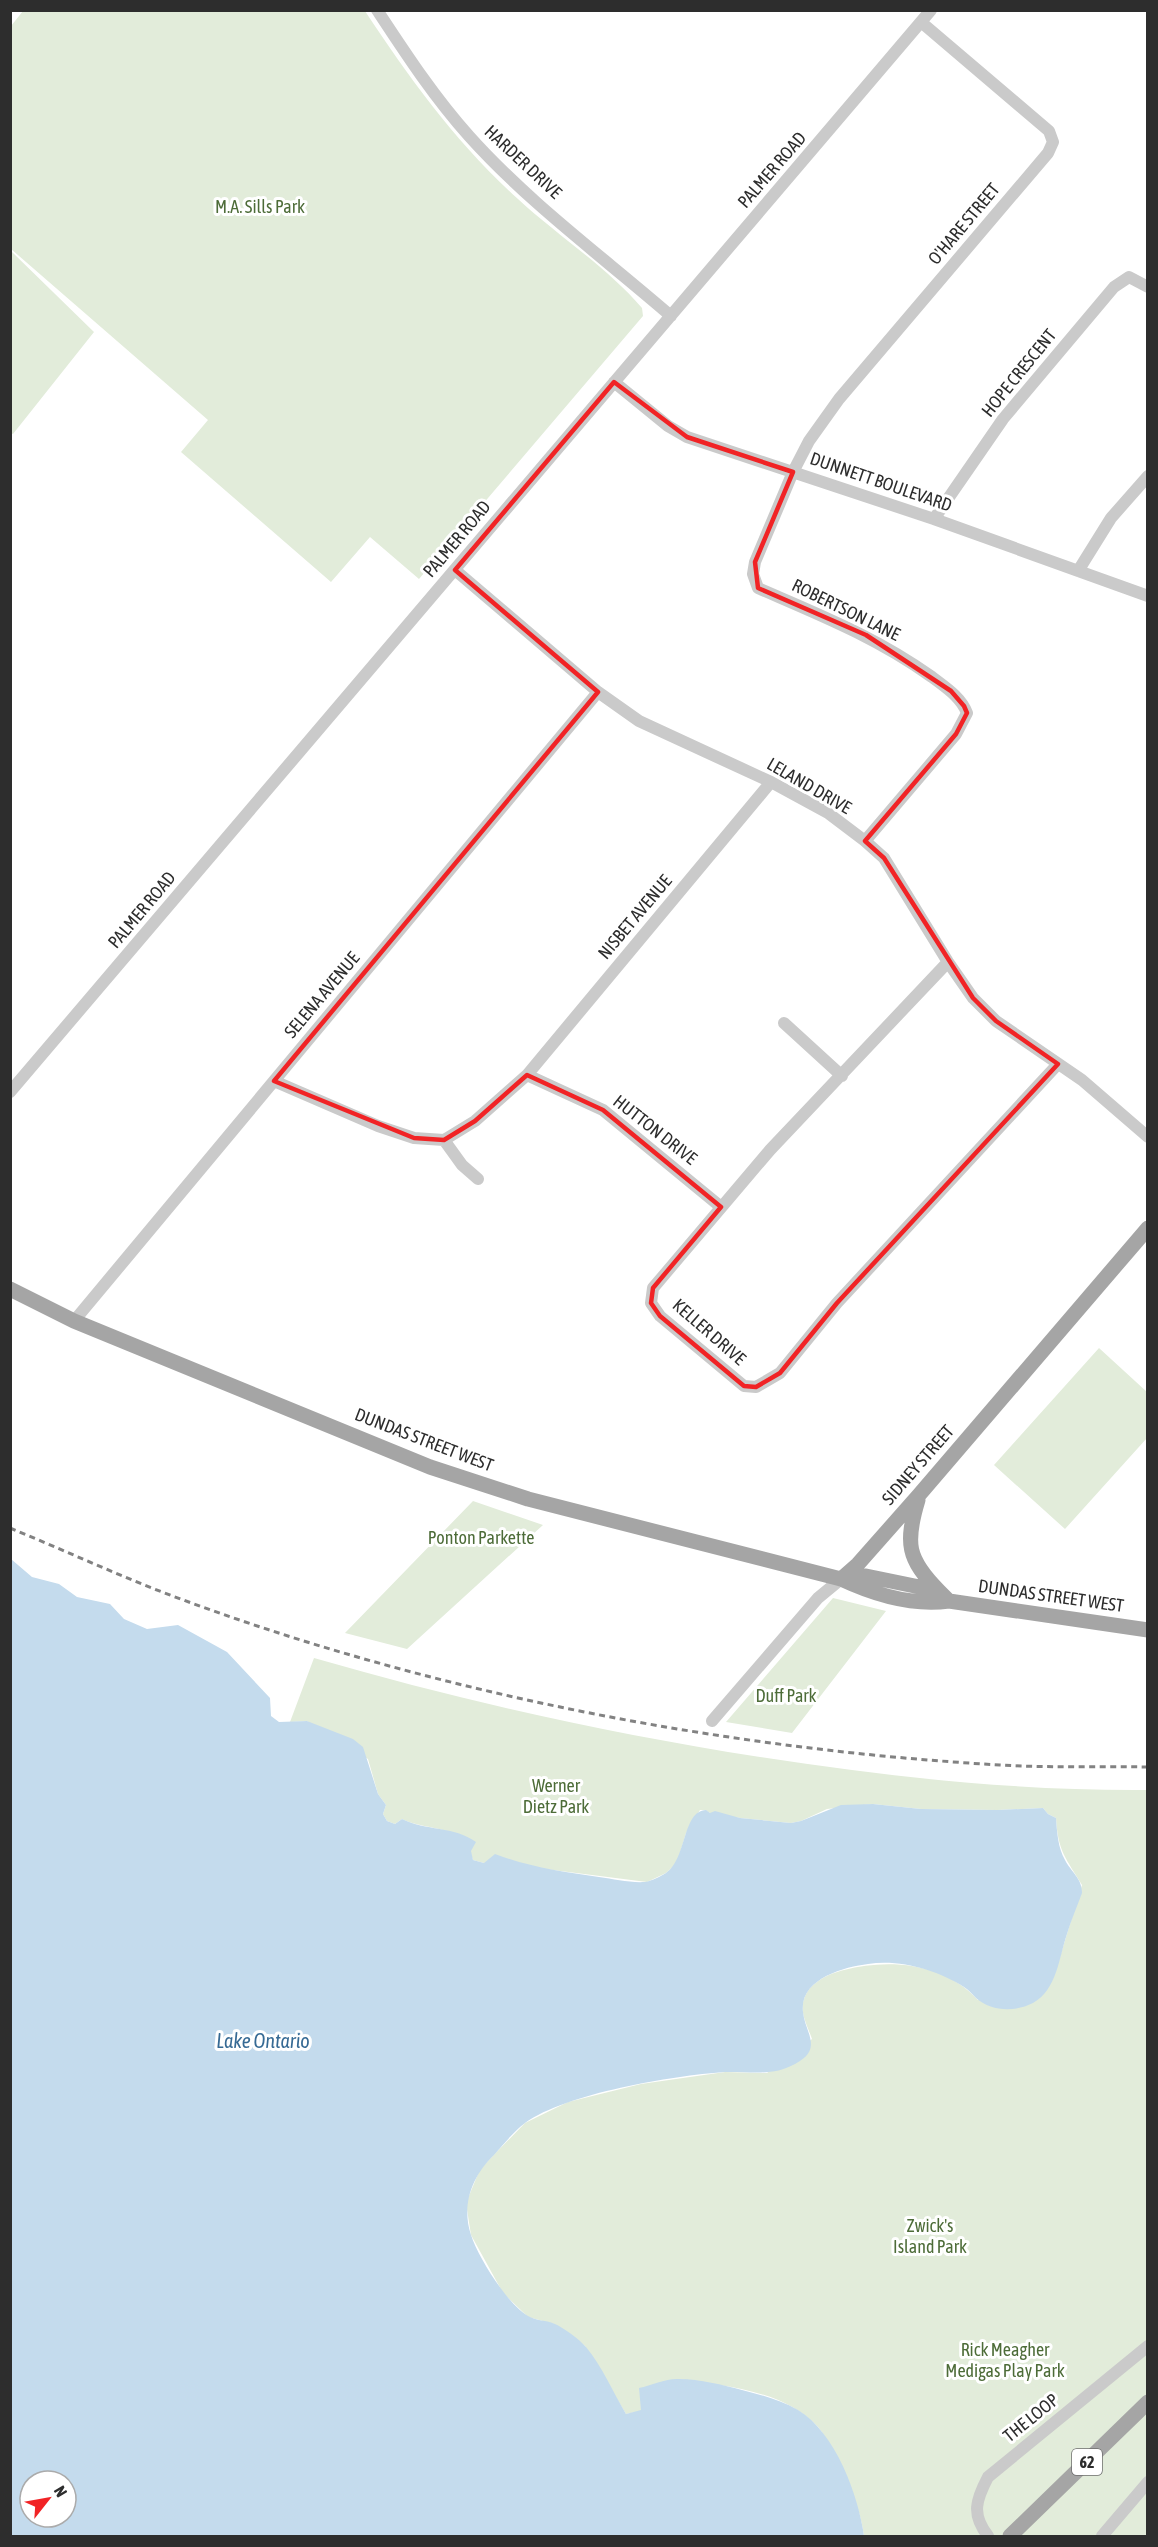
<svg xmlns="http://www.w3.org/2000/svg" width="1158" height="2547" font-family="'Asap Condensed',sans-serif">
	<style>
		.green { fill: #e2ecda }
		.water { fill: #c4dbed; fill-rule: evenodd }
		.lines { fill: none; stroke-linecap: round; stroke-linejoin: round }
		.minor { stroke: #cacaca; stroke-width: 12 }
		.major { stroke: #a5a5a5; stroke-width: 15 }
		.rail { stroke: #828282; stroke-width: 3; stroke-dasharray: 6 4.5; stroke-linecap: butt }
		.marked { fill: none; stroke: #f12325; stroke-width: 4.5; stroke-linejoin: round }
		.labels { text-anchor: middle; stroke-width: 6; stroke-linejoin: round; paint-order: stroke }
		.shield { fill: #fff; stroke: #6c6c6c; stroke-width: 1.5 }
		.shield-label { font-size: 16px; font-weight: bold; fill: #2d2d2d }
		.street-label { font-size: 18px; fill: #2d2d2d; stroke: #fff }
		.park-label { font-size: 18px; fill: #4d6c38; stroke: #fff }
		.water-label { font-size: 20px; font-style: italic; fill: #366a94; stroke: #fff }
	</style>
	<rect width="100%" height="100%" fill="#fff"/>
	<path class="green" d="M 23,11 L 365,11 C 410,79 457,144 518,199 C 558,236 607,267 642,308 L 643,316 L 419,579 L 370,537 L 331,582 L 181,452 L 208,420 L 11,249 L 11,26 Z
		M 11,251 L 94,332 L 13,434 L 10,433 Z
		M 1099,1348 L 1147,1392 L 1147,1438 L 1065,1529 L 994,1465 Z
		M 473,1501 L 543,1525 L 407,1649 L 345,1633 Z
		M 833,1598 L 886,1611 L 792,1733 L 726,1722 Z
		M 314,1658 C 462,1701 608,1733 760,1757 C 888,1777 1018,1791 1147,1790 L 1147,2536 L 864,2536 C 860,2507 852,2494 839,2468 C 833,2456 828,2438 818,2427 C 784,2390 725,2386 678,2379 L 641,2411 L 626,2414 L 585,2346 L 554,2324 L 528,2317 L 503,2293 L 471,2235 L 466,2203 L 480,2169 L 525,2123 L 568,2102 L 641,2084 L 725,2072 L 767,2073 L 812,2039 C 808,2027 799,2012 804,1999 C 810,1982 828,1974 844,1970 C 889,1958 945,1963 978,2000 L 1055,1973 L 1082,1885 C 1066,1858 1058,1852 1056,1818 L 1048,1814 L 1043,1808 L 997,1810 L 921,1809 L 873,1804 L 827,1809 L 801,1821 L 791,1823 L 740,1818 L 710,1813 L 705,1810 L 700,1810 L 686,1833 L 677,1863 L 666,1873 L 647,1882 L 537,1868 L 517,1862 L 484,1863 L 473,1860 C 464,1823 429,1832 402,1819 L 395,1824 L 387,1821 L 383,1814 L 386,1805 L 378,1794 L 368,1759 L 307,1721 L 290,1722 Z"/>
	<path class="water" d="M 11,1559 L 32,1577 L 59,1584 L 77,1597 L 110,1604 L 124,1619 L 147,1629 L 178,1625 L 227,1652 L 270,1698 L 271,1716 L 279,1722 L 307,1721 L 353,1739 L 363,1747 L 378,1794 L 386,1805 L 383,1814 L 387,1821 L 395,1824 L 402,1819 C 426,1831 454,1826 476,1842 L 471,1851 L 473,1860 L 484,1863 L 495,1854 C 529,1867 563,1872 599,1877 C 614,1879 630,1883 645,1882 C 652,1881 661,1876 666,1873 C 687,1859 682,1811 706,1810 L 710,1813 L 715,1811 L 740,1818 L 791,1823 L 801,1821 L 841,1805 L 873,1804 L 921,1809 L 997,1810 L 1043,1808 L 1048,1814 L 1056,1818 C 1057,1832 1058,1848 1065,1860 C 1071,1872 1082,1878 1082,1893 C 1077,1907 1071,1920 1067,1934 C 1059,1957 1057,1990 1033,2003 C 1015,2012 992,2012 976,1998 C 972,1994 969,1990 964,1987 C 937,1970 900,1959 868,1964 C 844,1967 799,1979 803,2012 C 805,2033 824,2049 795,2064 C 772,2077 749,2071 724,2072 C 672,2076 567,2093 525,2123 C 514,2131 504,2144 494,2155 C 472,2176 461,2205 471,2235 C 478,2257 508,2305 528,2316 C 536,2321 547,2320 555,2324 C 564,2328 579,2339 586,2347 C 602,2366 613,2392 626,2414 L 641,2410 L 639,2388 C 652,2385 667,2378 679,2379 C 700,2379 723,2385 742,2390 C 762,2395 780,2400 798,2410 C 836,2433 858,2495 864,2536 L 11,2536 ZM 30,2481 L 66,2481 L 66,2517 L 30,2517 Z"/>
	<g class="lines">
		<path class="minor" d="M 377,10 C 406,54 434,97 469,136 C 529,203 603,257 671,316
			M 614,382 L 668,426 L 687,437 L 934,519 L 1148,596
			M 934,519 L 1003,419 L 1114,287 L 1129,277 L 1148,287
			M 455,570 L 598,692 L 639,721 L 771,782 L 828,813 L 865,841 L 884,858 L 948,962 L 973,998 L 996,1021 L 1082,1080 L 1148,1137
			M 1078,571 L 1111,518 L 1148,476
			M 865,841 L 956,734 L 967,713 C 961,697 945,687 932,677 C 876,637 820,615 758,588 L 753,574 L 755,562 L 793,472 L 809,441 L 839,399 L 1048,153 L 1053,142 L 1049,131 L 921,22
			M 948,962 L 770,1150 L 653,1288 L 651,1303 L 660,1316 L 744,1386 L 756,1387 L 780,1373 L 837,1303 L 1058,1064
			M 784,1023 L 842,1076
			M 527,1075 L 603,1110 L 721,1207
			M 274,1081 L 378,1126 L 414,1138 L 444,1140 L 475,1121 L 527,1075 L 771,782
			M 10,1092 L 931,10
			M 444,1140 L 462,1165 L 478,1179
			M 74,1321 L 598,692
			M 712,1721 L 818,1598 L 841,1579
			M 988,2536 C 971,2514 976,2500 988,2477 L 1148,2346
			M 1102,2536 L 1148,2482"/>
		<path class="major" d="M 10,1289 L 74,1321 L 430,1467 L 528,1499 L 841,1579 C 873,1594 913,1606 949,1601 L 1148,1630
			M 918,1500 C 905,1543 907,1559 939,1591
			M 841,1579 L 858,1564 L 919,1495 L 1148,1228
			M 841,1579 L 866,1576 L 939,1591 L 949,1601
			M 1010,2536 L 1148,2402"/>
		<path class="rail" d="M 10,1528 C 61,1549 111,1572 162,1592 C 424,1692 721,1749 1000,1765 C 1049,1768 1099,1766 1148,1767"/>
	</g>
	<path class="marked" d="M 614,382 L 687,437 L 793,472 L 755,562 L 758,588 L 866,635 L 951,691 L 964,706 L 967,713 L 956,734 L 865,841 L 884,858 L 973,998 L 996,1021 L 1058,1064 L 837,1303 L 780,1373 L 756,1387 L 744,1386 L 660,1316 L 651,1303 L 653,1288 L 721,1207 L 603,1110 L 527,1075 L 475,1121 L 444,1140 L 414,1138 L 274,1081 L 598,692 L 455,570 Z"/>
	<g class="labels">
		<rect class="shield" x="1072" y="2449" width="30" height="26" rx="4.5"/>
		<g class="shield-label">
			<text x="1087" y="2468">62</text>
		</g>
		<g class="street-label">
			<text transform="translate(523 162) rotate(43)" y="6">HARDER DRIVE</text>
			<text transform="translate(772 170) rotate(-49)" y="6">PALMER ROAD</text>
			<text transform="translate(964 224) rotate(-50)" y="6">O'HARE STREET</text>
			<text transform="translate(1019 373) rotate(-51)" y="6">HOPE CRESCENT</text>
			<text transform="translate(881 482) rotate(19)" y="6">DUNNETT BOULEVARD</text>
			<text transform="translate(457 539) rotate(-50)" y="6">PALMER ROAD</text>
			<text transform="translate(846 610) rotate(26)" y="6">ROBERTSON LANE</text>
			<text transform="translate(809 786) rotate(30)" y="6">LELAND DRIVE</text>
			<text transform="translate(142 910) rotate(-50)" y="6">PALMER ROAD</text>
			<text transform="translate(635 917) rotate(-50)" y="6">NISBET AVENUE</text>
			<text transform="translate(322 995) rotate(-50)" y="6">SELENA AVENUE</text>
			<text transform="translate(655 1130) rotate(38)" y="6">HUTTON DRIVE</text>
			<text transform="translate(709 1332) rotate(41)" y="6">KELLER DRIVE</text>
			<text transform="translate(424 1440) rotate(21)" y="6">DUNDAS STREET WEST</text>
			<text transform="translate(918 1465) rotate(-49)" y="6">SIDNEY STREET</text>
			<text transform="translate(1051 1596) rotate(8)" y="6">DUNDAS STREET WEST</text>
			<text transform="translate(1031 2418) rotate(-39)" y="6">THE LOOP</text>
		</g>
		<g class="park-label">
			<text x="260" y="213">M.A. Sills Park</text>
			<text x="481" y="1544">Ponton Parkette</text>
			<text x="786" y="1702">Duff Park</text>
			<text x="556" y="1792">Werner<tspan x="556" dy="21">Dietz Park</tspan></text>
			<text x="930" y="2232">Zwick's<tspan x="930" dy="21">Island Park</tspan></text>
			<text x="1005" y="2356">Rick Meagher<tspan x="1005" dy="21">Medigas Play Park</tspan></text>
		</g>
		<g class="water-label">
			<text x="263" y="2048">Lake Ontario</text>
		</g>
	</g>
	<rect width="1158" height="2547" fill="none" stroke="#2d2d2d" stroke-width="24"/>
	<g transform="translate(48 2499) rotate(59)"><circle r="28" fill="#ffffff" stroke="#ababab" stroke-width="1.5"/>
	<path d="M0-4.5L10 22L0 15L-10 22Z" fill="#f12325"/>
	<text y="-9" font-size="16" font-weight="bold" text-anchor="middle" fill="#2d2d2d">N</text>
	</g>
</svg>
